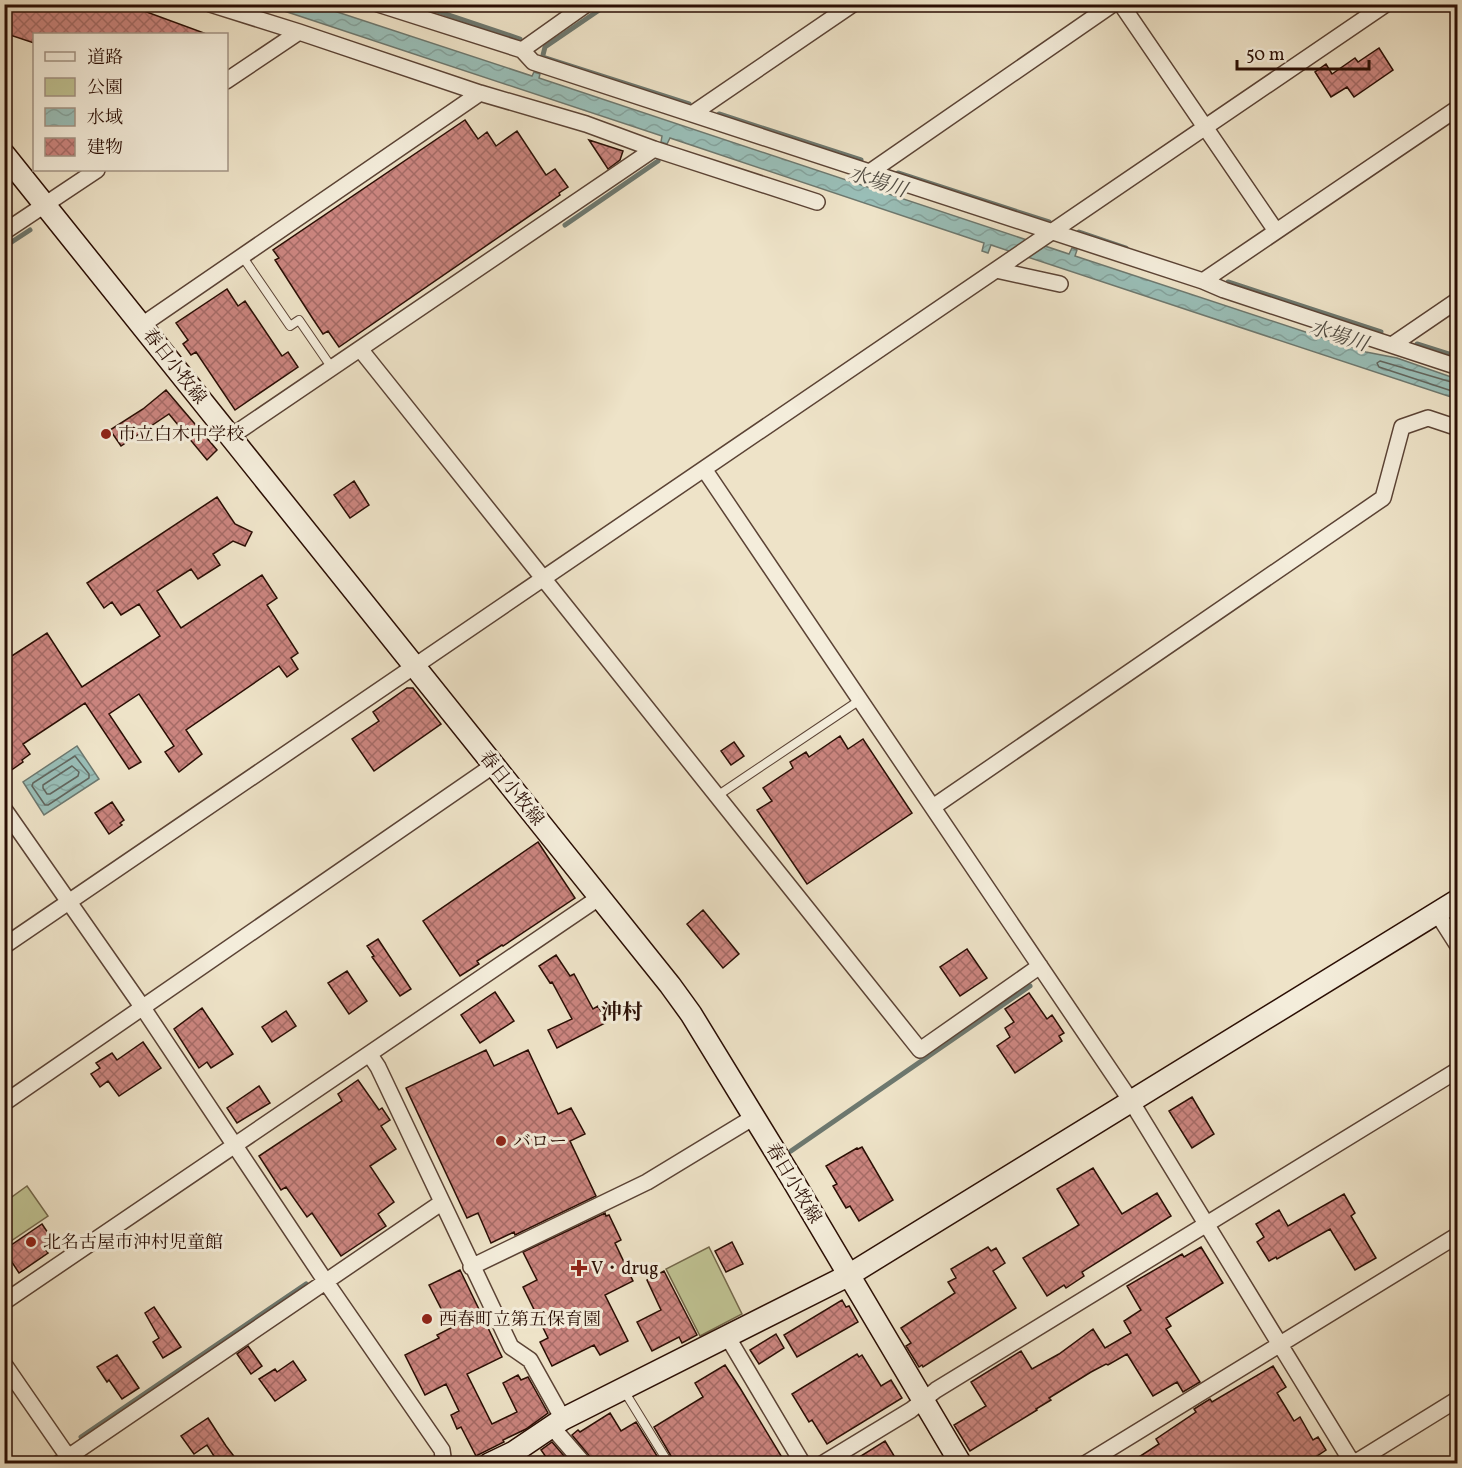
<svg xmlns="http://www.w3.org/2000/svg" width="1462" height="1468" font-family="Vollkorn,'Noto Serif JP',serif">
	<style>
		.park { fill: #bfc292; stroke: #74684b; stroke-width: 1.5 }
		.water { fill: url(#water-waves); stroke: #6d786f; stroke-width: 1.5 }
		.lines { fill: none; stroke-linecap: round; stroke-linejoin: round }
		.shore { stroke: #62665e; stroke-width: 1.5 }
		.stream { stroke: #6d786f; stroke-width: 5 }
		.building { fill: url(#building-cross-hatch); stroke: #2a0e04; stroke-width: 1.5 }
		.lane-casing { stroke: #5b4335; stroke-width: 10 }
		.street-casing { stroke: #5b4335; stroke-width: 18 }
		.secondary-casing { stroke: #2a0e04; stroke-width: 24 }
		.lane { stroke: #f4eddb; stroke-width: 8 }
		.street { stroke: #f4eddb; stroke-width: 15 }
		.secondary { stroke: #f4eddb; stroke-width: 21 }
		.poi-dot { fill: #8f2418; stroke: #f4eddb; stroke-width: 2 }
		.labels { text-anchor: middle; stroke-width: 6; stroke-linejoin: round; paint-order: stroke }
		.street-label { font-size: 18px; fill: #2a0e04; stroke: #f4eddb }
		.poi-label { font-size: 18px; fill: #2a0e04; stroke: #f4eddb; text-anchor: start }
		.water-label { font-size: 20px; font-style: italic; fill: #514c43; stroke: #f4eddb }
		.quarter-label { font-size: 21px; font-weight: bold; fill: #2a0e04; stroke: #f4eddb }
	</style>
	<defs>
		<pattern id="water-waves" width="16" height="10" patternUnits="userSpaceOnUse" patternTransform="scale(1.5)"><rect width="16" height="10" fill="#99beb7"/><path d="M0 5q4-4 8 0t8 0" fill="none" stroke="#84a29c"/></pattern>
		<pattern id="building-cross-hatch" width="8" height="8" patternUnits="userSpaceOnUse" patternTransform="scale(1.5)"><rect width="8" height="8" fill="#cb857f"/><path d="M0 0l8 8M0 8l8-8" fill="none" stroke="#a56b66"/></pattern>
	</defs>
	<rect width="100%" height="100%" fill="#eee3c8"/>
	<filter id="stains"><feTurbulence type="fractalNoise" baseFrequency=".00333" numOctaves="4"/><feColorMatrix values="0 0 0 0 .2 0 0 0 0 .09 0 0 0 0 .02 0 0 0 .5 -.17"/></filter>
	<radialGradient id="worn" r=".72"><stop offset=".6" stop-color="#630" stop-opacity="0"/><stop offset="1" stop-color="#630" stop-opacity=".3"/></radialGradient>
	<path class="park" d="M 27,1186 L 48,1216 L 5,1245 L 5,1202 Z
		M 709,1247 L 742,1314 L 700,1336 L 666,1269 Z"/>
	<path class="water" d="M 266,5 L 316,5 L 532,76 L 534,72 L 540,74 L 539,78 L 1069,254 L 1072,248 L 1077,250 L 1075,256 L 1366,352 L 1397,358 L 1457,379 L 1457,399 L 991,245 L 988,253 L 982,251 L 984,243 L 670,138 L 667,144 L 661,142 L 662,136 Z
		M 77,746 L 99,779 L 44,815 L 23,782 Z"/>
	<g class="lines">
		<path class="shore" d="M 1458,384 L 1380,361 L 1377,363 L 1379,367 L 1458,393
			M 75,756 L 89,774 L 89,778 L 48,805 L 45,805 L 32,786 L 33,783 Z
			M 72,766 L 79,772 L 78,776 L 50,794 L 47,794 L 43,788 L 43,785 Z"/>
		<path class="stream" d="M 416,4 L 520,39
			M 543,55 L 545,47 L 608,4
			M 542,57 L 689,104
			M 719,114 L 861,160
			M 898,173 L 1049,222
			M 565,225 L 658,161
			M 1079,232 L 1126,248
			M 4,247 L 30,230
			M 1228,282 L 1381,332
			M 1417,344 L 1458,357
			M 791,1151 L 1030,986
			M 81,1437 L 306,1284
			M 40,1464 L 47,1459"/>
	</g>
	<path class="building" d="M 4,4 L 125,4 L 204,33 L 203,34 L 34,34 L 34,43 L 4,33 Z
		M 1379,48 L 1393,70 L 1354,97 L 1347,87 L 1331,97 L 1315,72 L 1326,64 L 1332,74 L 1355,58 L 1358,62 Z
		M 465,120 L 478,139 L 487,132 L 496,146 L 517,131 L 546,175 L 555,169 L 568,187 L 559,193 L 560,195 L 339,347 L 328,331 L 323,334 L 313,319 L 275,260 L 279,258 L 273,250 Z
		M 589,140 L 623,151 L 620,160 L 608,169 Z
		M 227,289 L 238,306 L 245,301 L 282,356 L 288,352 L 298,367 L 235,410 L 196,352 L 191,355 L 183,344 L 188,340 L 176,323 Z
		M 166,390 L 217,450 L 207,460 L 169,414 L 121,446 L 110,430 L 143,409 Z
		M 354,481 L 369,505 L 350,518 L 334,495 Z
		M 217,497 L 235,524 L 252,532 L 245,546 L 233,541 L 213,554 L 220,565 L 198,579 L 191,569 L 157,591 L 181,628 L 262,575 L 277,598 L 267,605 L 298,653 L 291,658 L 298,669 L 287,677 L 279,666 L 186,730 L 202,754 L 179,772 L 165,752 L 174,746 L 139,694 L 109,714 L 141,762 L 129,769 L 85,703 L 23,744 L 30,754 L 22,760 L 23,762 L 10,771 L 4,763 L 4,661 L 47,633 L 82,687 L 160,636 L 139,604 L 121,615 L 112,602 L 104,608 L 87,583 Z
		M 407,688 L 413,688 L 441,724 L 374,771 L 352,739 L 379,721 L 373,712 Z
		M 840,736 L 848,749 L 863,739 L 912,813 L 807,884 L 757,810 L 772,801 L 763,788 L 793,768 L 790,762 L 806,752 L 809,757 Z
		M 734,742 L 744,756 L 731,765 L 721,751 Z
		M 112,802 L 124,820 L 120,823 L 122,825 L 109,834 L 95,813 Z
		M 538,842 L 575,898 L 503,946 L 502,945 L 477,961 L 479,964 L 460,976 L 423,921 Z
		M 703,910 L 739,954 L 723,968 L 687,924 Z
		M 378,939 L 411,989 L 400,996 L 372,957 L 374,956 L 367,946 Z
		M 967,949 L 987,978 L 960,996 L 940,967 Z
		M 556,955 L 570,976 L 574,974 L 593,1009 L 598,1006 L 607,1022 L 557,1048 L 548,1030 L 572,1019 L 552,982 L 550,983 L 539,966 Z
		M 347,971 L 367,1001 L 349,1014 L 328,983 Z
		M 495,992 L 514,1021 L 480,1043 L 461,1015 Z
		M 1029,993 L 1047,1019 L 1052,1015 L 1064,1033 L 1059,1036 L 1062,1041 L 1015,1073 L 997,1046 L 1010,1037 L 1005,1028 L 1014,1022 L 1005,1009 Z
		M 202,1008 L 233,1054 L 211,1068 L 207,1062 L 199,1068 L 174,1029 Z
		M 286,1011 L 296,1026 L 272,1042 L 262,1027 Z
		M 143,1042 L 161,1068 L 119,1096 L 108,1081 L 100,1087 L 91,1074 L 100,1068 L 96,1063 L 112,1053 L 117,1060 Z
		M 486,1050 L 494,1066 L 528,1050 L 558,1114 L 571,1108 L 585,1134 L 570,1141 L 596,1196 L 515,1235 L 514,1232 L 491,1243 L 478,1213 L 467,1218 L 406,1088 Z
		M 358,1080 L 379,1110 L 382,1108 L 390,1120 L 381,1126 L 396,1149 L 370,1166 L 394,1202 L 378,1214 L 386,1226 L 341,1256 L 312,1213 L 307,1217 L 286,1187 L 281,1190 L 259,1156 L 342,1101 L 338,1094 Z
		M 259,1086 L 270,1103 L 237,1123 L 227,1108 Z
		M 1192,1097 L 1214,1134 L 1192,1148 L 1169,1111 Z
		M 862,1147 L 893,1200 L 859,1221 L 850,1206 L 846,1208 L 833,1186 L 837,1184 L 826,1166 L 857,1148 L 858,1149 Z
		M 1093,1168 L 1122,1214 L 1157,1193 L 1171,1216 L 1082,1272 L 1084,1276 L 1066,1288 L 1064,1285 L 1047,1296 L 1023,1258 L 1079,1225 L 1057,1189 Z
		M 1344,1194 L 1355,1213 L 1351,1216 L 1376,1258 L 1355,1270 L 1330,1229 L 1277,1259 L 1276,1257 L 1269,1261 L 1257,1242 L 1264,1237 L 1256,1224 L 1279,1210 L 1288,1226 Z
		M 605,1213 L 606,1216 L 609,1215 L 621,1240 L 615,1243 L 633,1281 L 605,1295 L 628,1341 L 600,1355 L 594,1345 L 552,1366 L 540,1342 L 548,1338 L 523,1287 L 537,1280 L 523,1252 Z
		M 42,1224 L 52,1239 L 42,1245 L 48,1253 L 19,1273 L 4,1250 Z
		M 732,1242 L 743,1264 L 726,1272 L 715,1251 Z
		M 988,1247 L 991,1251 L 996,1248 L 1005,1263 L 993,1271 L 1016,1308 L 923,1367 L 922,1365 L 919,1367 L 906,1346 L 911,1343 L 901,1328 L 955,1293 L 948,1282 L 956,1278 L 951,1269 Z
		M 1201,1247 L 1223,1283 L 1166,1318 L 1171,1326 L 1166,1329 L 1200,1382 L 1183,1392 L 1177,1382 L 1153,1396 L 1127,1354 L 1108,1365 L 1106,1364 L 1091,1372 L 1049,1398 L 1051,1400 L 1036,1409 L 1037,1410 L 970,1451 L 954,1425 L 986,1406 L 971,1382 L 1021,1351 L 1032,1369 L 1059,1354 L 1093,1329 L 1105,1348 L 1131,1333 L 1124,1321 L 1141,1310 L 1127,1286 L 1182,1254 L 1184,1257 Z
		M 460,1270 L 502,1357 L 467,1374 L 492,1424 L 517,1412 L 503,1383 L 518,1375 L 521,1380 L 528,1377 L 548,1413 L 526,1429 L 503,1440 L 504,1442 L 476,1456 L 461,1427 L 457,1429 L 451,1415 L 459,1411 L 446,1384 L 425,1395 L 405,1355 L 439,1338 L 437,1335 L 451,1328 L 429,1285 Z
		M 664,1271 L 697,1335 L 682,1343 L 679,1337 L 652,1351 L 637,1322 L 661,1310 L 647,1280 Z
		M 842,1300 L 846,1307 L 849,1306 L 858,1322 L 797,1357 L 784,1335 Z
		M 154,1307 L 181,1347 L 163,1358 L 153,1342 L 159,1338 L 145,1313 Z
		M 776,1334 L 784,1348 L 759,1364 L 750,1350 Z
		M 248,1346 L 262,1366 L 251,1374 L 237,1354 Z
		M 857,1354 L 859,1357 L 862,1355 L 881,1386 L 891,1380 L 902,1398 L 827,1444 L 812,1420 L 809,1422 L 792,1394 Z
		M 117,1355 L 139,1388 L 122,1399 L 109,1380 L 107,1382 L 97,1367 Z
		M 293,1361 L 306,1380 L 275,1401 L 259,1379 L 275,1369 L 277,1372 Z
		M 725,1365 L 740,1388 L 786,1464 L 670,1464 L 671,1456 L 654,1427 L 703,1397 L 695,1383 Z
		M 1273,1366 L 1286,1387 L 1277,1393 L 1294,1421 L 1300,1417 L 1313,1440 L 1318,1437 L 1326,1450 L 1305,1464 L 1128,1464 L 1159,1444 L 1156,1439 L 1196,1412 L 1194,1409 L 1210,1399 L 1212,1402 Z
		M 610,1413 L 621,1431 L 636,1422 L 662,1464 L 594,1464 L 591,1458 L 572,1435 L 578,1430 L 580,1432 Z
		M 208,1418 L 226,1446 L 240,1464 L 219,1464 L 207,1445 L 194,1454 L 181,1436 Z
		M 885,1441 L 899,1464 L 848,1464 Z
		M 552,1442 L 571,1464 L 551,1464 L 541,1450 Z"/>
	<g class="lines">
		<g class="lane-casing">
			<path id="lane" d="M 242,256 L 290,326 L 299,320 L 332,368
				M 717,796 L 860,700
				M 623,1389 L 666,1459"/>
		</g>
		<g class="street-casing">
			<path id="street" d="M 210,4 L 299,32 L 480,93 L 586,124 L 654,149 L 817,202
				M 378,4 L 522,50 L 533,62 L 1203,281 L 1224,290 L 1458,367
				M 1121,4 L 1276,231
				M 522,50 L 587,4
				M 226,81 L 299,32
				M 692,114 L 853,4
				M 870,172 L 1113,4
				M 4,232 L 97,170
				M 996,270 L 1060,284
				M 1203,281 L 1458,108
				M 142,325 L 480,93
				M 1392,345 L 1458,300
				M 360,349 L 920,1050 L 1040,966
				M 230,437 L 654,149
				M 704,469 L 1131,1101 L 1353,1464
				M 933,807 L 1383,498 L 1402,427 L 1428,418 L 1458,428
				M 4,809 L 143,1008 L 326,1282 L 442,1450 L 444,1464
				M 1437,913 L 1458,946
				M 4,946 L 1386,4
				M 370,1055 L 378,1067 L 511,1347 L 530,1360 L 563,1419
				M 4,1103 L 494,765
				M 471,1267 L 647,1182 L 754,1117
				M 4,1302 L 600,897
				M 727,1336 L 803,1464
				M 4,1364 L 73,1464
				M 552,1427 L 584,1464
				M 58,1464 L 441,1203
				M 822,1464 L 911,1410 L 936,1390 L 1458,1070
				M 1085,1464 L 1458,1235
				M 1353,1464 L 1458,1399"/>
		</g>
		<g class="secondary-casing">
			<path id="secondary" d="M 4,154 L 670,985 L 691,1014 L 792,1179 L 961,1464
				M 489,1464 L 514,1452 L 563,1419 L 849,1275 L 1458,900"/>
		</g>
		<use href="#lane" class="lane"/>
		<use href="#street" class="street"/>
		<use href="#secondary" class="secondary"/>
	</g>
	<g class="poi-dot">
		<circle cx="106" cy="434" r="6"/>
		<circle cx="501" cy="1141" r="6"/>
		<circle cx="31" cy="1242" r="6"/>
		<path d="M576 1259h6v6h6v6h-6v6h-6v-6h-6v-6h6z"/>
		<circle cx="427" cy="1319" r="6"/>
	</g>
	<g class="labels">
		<g class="street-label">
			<text transform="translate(175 366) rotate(52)" y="6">春日小牧線</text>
			<text transform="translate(512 788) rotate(51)" y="6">春日小牧線</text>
			<text transform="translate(794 1183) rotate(59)" y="6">春日小牧線</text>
		</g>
		<g class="poi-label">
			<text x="118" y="440">市立白木中学校</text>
			<text x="513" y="1147">バロー</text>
			<text x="43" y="1248">北名古屋市沖村児童館</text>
			<text x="591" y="1274">V・drug</text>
			<text x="439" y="1325">西春町立第五保育園</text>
		</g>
		<g class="water-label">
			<text transform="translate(878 181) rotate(18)" y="7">水場川</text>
			<text transform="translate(1339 335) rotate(18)" y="7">水場川</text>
		</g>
		<g class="quarter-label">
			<text x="622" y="1019">沖村</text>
		</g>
	</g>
	<rect width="1462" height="1468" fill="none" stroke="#eee3c8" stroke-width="24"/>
	<rect x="6" y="6" width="1450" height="1456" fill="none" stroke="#2a0e04" stroke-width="3"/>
	<rect x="12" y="12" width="1438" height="1444" fill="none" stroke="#2a0e04" stroke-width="1.5"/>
	<rect x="33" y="33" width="195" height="138" fill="#f4eddb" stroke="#a39485" stroke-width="1.5"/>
	<rect x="45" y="52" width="30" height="9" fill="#f4eddb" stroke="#a39485" stroke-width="1.5"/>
	<text x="87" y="63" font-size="18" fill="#2a0e04">道路</text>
	<rect x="45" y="78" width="30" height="18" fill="#bfc292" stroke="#a39485" stroke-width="1.5"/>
	<text x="87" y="93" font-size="18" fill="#2a0e04">公園</text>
	<rect x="45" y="108" width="30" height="18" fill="url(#water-waves)" stroke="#a39485" stroke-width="1.5"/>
	<text x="87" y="123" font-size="18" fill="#2a0e04">水域</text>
	<rect x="45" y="138" width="30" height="18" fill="url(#building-cross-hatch)" stroke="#a39485" stroke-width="1.5"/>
	<text x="87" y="153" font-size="18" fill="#2a0e04">建物</text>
	<path d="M1237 60v9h132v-9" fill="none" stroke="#2a0e04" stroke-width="3"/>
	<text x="1246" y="60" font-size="18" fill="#2a0e04" stroke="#f4eddb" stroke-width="4.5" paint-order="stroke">50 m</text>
	<rect width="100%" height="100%" filter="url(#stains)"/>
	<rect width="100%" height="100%" fill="url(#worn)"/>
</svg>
